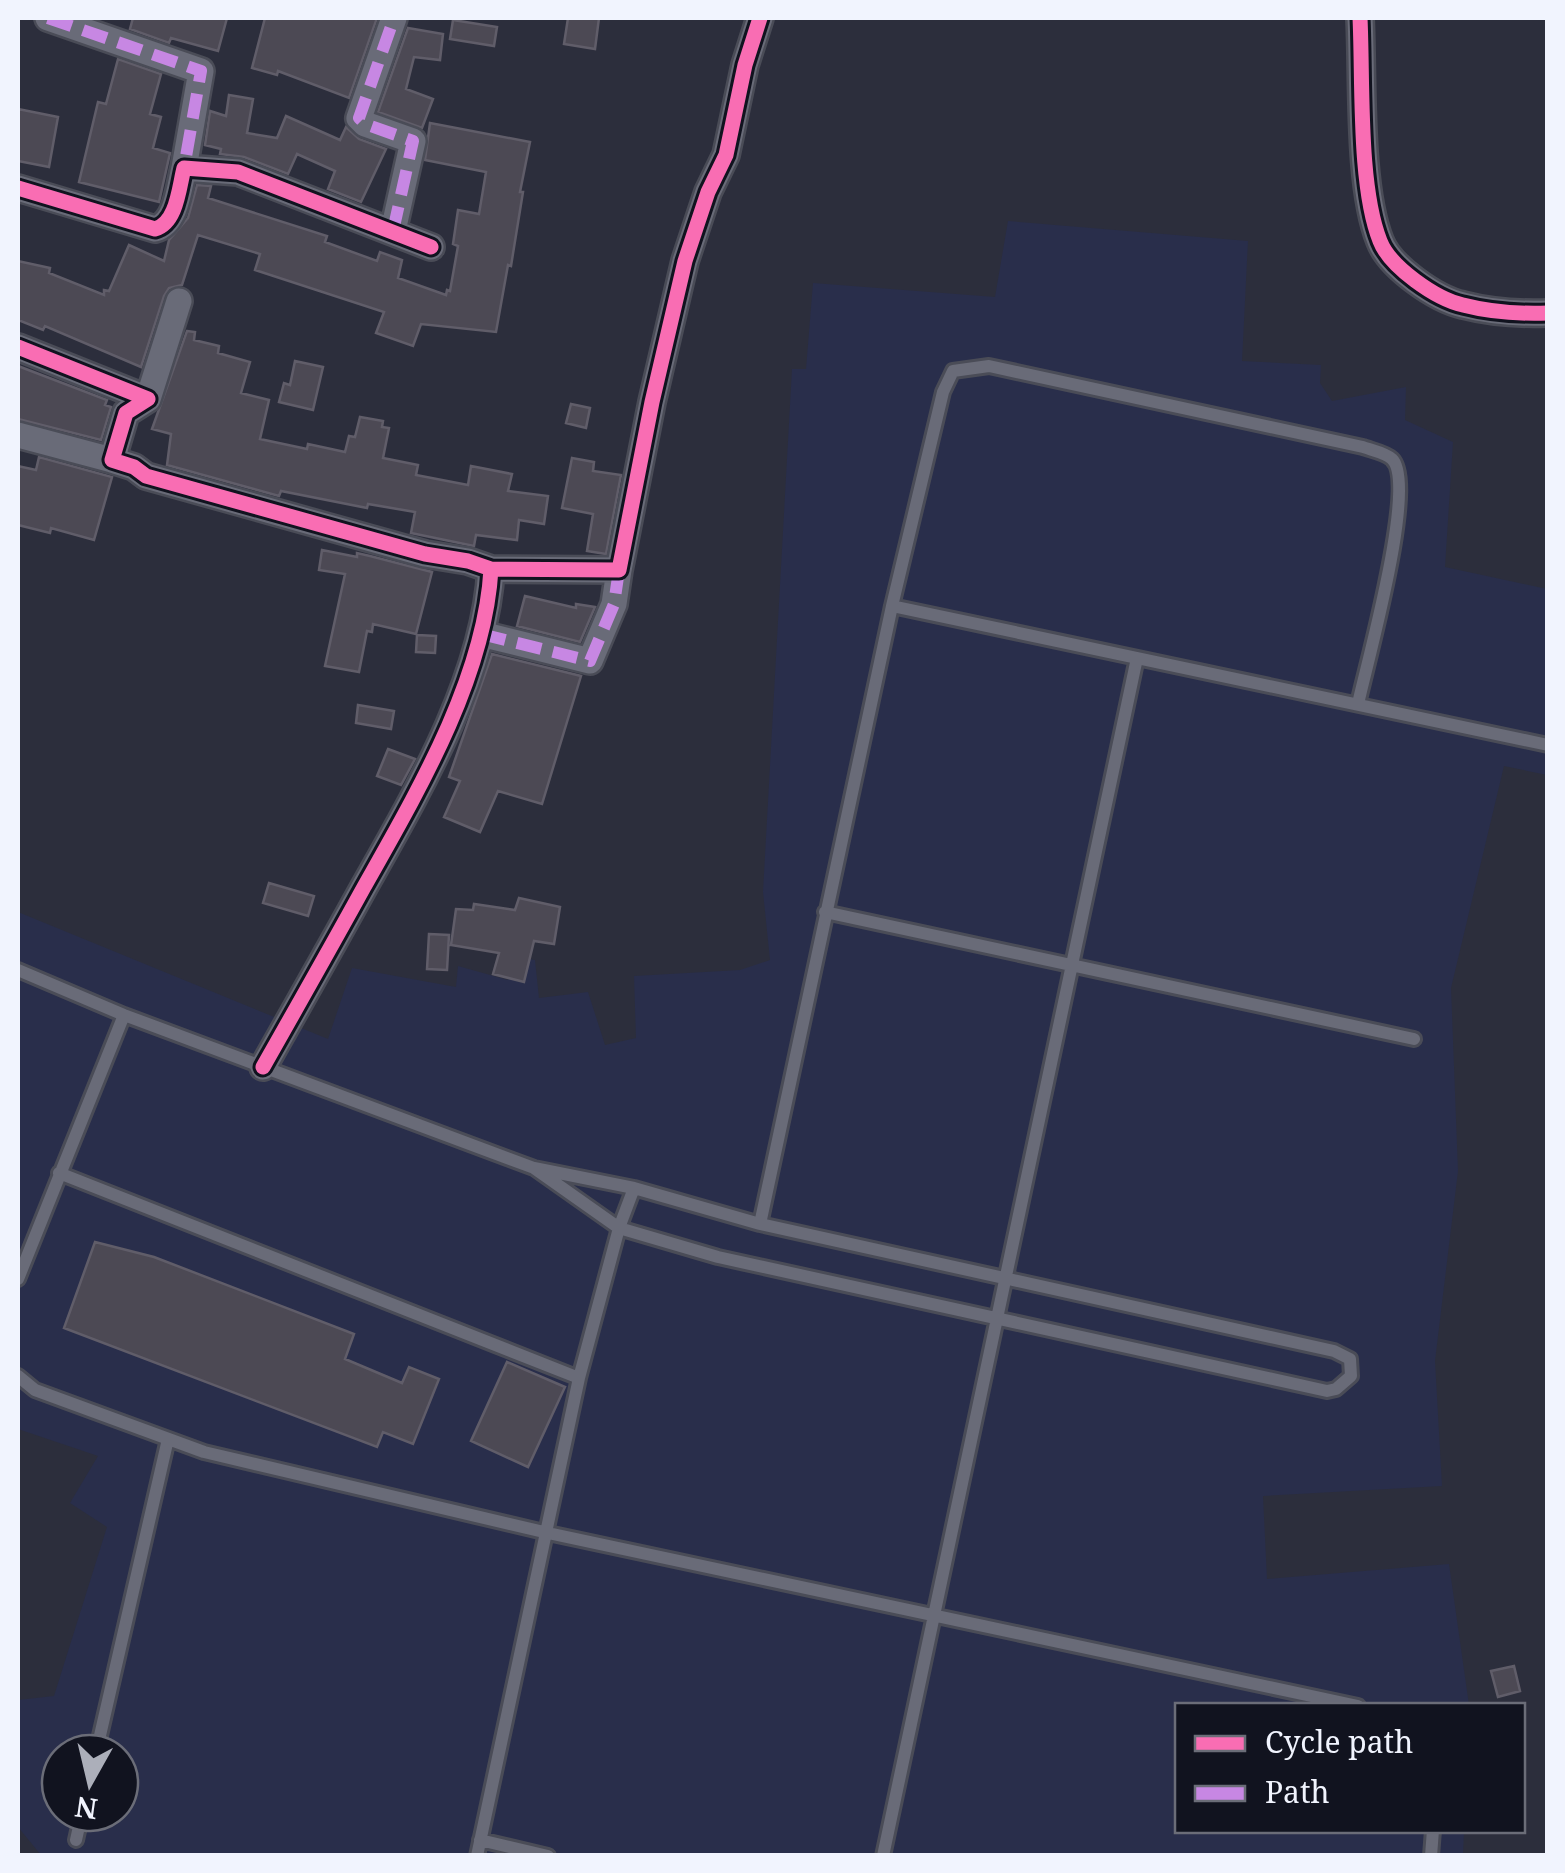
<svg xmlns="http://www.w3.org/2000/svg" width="1565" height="1873" font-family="'Noto Serif',serif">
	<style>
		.built { fill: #292e4b; fill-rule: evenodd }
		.building { fill: #4c4954; stroke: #605d69; stroke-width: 2.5 }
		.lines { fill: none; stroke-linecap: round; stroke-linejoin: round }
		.lane-casing { stroke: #4a4c57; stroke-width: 18 }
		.street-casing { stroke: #4a4c57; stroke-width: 30 }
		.lane { stroke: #696b78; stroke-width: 12 }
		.street { stroke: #696b78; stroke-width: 25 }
		.quiet { stroke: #c787e3; stroke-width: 12; stroke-dasharray: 25 12; stroke-linecap: butt }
		.cycleway-casing { stroke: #11131f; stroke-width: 21 }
		.cycleway { stroke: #f96db3; stroke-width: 15 }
	</style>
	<rect width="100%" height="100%" fill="#2c2e3c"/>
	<path class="built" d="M 1008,221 L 1248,241 L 1242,361 L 1321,365 L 1320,383 L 1332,401 L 1406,387 L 1405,420 L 1453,442 L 1445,567 L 1547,589 L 1547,775 L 1504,766 L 1451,988 L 1458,1171 L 1435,1361 L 1442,1486 L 1263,1496 L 1267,1579 L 1449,1564 L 1469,1705 L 1178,1706 L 1178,1830 L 1464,1831 L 1463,1855 L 41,1855 L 18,1827 L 18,1700 L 54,1696 L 107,1527 L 70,1503 L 98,1456 L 18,1429 L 18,912 L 328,1039 L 352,968 L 456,987 L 458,966 L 508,980 L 514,957 L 535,960 L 539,998 L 588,992 L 605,1045 L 636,1038 L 634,976 L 740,970 L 770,960 L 763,892 L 792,369 L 806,369 L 813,283 L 995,297 ZM 60,1753 L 120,1753 L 120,1813 L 60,1813 Z"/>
	<path class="building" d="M 133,18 L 227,18 L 218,51 L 171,38 L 169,43 L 130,29 Z
		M 265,18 L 377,18 L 349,98 L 278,71 L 277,75 L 252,68 Z
		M 568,18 L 599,18 L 595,49 L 564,44 Z
		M 453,20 L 497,27 L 494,46 L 450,39 Z
		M 408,28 L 443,34 L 440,60 L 414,57 L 406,89 L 433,99 L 422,128 L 378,112 Z
		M 118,59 L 161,74 L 150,114 L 161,117 L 153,148 L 170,153 L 159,202 L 79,182 L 98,102 L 106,104 Z
		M 229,95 L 253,99 L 247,133 L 277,138 L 286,116 L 340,140 L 346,127 L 359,139 L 386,149 L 361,202 L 328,189 L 335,171 L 297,154 L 288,174 L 244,157 L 220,154 L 221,149 L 205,145 L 210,111 L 226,116 Z
		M 18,109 L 58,117 L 49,167 L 18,161 Z
		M 430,123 L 530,142 L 520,192 L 523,192 L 511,266 L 508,265 L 496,332 L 421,324 L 413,346 L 376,333 L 384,312 L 255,270 L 260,254 L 198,235 L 182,285 L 169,288 L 164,296 L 141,367 L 45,326 L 43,330 L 18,320 L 18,261 L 50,268 L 49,273 L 104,295 L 104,290 L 109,291 L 129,245 L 164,261 L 169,240 L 188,218 L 197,185 L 211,186 L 208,198 L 327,236 L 325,242 L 377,261 L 380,252 L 402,260 L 398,278 L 446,295 L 447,290 L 450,291 L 458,246 L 453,244 L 458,210 L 479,214 L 486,172 L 425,160 Z
		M 187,331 L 195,332 L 194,340 L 219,346 L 218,353 L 250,362 L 241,393 L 269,400 L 260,439 L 307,449 L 308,444 L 345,452 L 349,436 L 355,437 L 360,417 L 383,421 L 382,427 L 389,428 L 383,458 L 418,465 L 416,475 L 468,485 L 471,466 L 512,474 L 508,491 L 548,496 L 544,524 L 519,520 L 517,540 L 476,535 L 474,546 L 411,533 L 415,512 L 368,504 L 367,508 L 281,491 L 279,496 L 167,465 L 171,434 L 152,429 Z
		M 295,361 L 323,367 L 313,410 L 279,402 L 284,383 L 290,385 Z
		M 18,366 L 107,400 L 105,405 L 111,407 L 101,440 L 18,419 Z
		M 571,404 L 590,408 L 586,428 L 566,423 Z
		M 39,457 L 112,477 L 94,540 L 51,528 L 50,533 L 18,525 L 18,466 L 36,470 Z
		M 572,458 L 594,462 L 593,471 L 621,475 L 606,554 L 587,551 L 593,514 L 562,508 Z
		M 322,550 L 357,557 L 357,553 L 370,556 L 432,572 L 416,634 L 373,624 L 372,632 L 367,631 L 359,672 L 325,666 L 345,574 L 319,570 Z
		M 525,596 L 576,608 L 576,604 L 595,607 L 580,642 L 517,626 Z
		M 417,635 L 436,636 L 435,653 L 416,652 Z
		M 492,654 L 581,676 L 542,804 L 498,791 L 480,832 L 444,817 L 460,781 L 449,777 Z
		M 358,705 L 394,711 L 391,729 L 356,723 Z
		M 388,749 L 415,759 L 401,785 L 377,776 Z
		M 269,883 L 314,896 L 308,916 L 263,903 Z
		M 519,898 L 560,907 L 554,944 L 534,941 L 524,982 L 493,974 L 499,953 L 451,945 L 456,909 L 473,910 L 474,904 L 515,910 Z
		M 429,934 L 449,935 L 447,970 L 427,969 Z
		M 95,1242 L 154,1257 L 354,1334 L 345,1359 L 402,1383 L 409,1367 L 439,1379 L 413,1444 L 383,1432 L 377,1447 L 64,1328 Z
		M 507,1362 L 565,1387 L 528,1467 L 471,1441 Z
		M 1514,1666 L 1520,1691 L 1498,1697 L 1491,1671 Z"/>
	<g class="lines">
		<g class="lane-casing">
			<path id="lane" d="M 892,606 L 1548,745
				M 825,912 L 1414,1039
				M 18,970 L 124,1015 L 534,1168 L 634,1188 L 760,1224 L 1334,1351 L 1350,1359 L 1351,1376 L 1336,1389 L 1327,1391 L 718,1257 L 619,1228 L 534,1168
				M 59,1173 L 579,1378
				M 760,1224 L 892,606 L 943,392 L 953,371 L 989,366 L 1363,447 C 1371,450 1386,453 1392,459 C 1418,483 1366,666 1358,704
				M 18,1279 L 124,1015
				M 18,1376 L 35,1390 L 204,1452 L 548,1533 L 1358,1706
				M 96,1753 L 168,1439
				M 76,1840 L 82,1813
				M 480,1840 L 548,1856
				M 477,1856 L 579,1378 L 619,1228 L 634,1188
				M 883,1856 L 1137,658
				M 1431,1856 L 1433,1830"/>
		</g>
		<g class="street-casing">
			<path id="street" d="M 48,18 L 201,71 L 184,168
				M 1360,18 C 1363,79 1358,186 1380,241 C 1390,267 1436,299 1463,305 C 1490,312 1520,314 1548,313
				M 18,188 L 155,229 C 177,223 179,187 184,168 L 238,172 L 431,247
				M 393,231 L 413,141 L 365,124 L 359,118 L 394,18
				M 18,347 L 148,399 L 126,413 L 112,460 L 134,467 L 146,476 L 425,554 L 468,561 L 491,569 L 619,570 L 652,402 L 685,261 L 708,192 L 726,155 L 745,65 L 760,18
				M 148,399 L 179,301
				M 18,435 L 112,460
				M 481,634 L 590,661 L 614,604 L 619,570
				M 263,1067 C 297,1007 331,947 364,887 C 417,793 485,678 491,569"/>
		</g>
		<use href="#lane" class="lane"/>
		<use href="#street" class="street"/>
		<path class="quiet" d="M 48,18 L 201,71 L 184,168
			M 393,231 L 413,141 L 365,124 L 359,118 L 394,18
			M 481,634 L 590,661 L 614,604 L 619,570"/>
		<g class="cycleway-casing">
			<path id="cycleway" d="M 1360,18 C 1363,79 1358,186 1380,241 C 1390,267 1436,299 1463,305 C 1490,312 1520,314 1548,313
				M 18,188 L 155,229 C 177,223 179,187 184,168 L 238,172 L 431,247
				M 18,347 L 148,399 L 126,413 L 112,460 L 134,467 L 146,476 L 425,554 L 468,561 L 491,569 L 619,570 L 652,402 L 685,261 L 708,192 L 726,155 L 745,65 L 760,18
				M 263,1067 C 297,1007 331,947 364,887 C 417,793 485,678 491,569"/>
		</g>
		<use href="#cycleway" class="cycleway"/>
	</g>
	<rect width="1565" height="1873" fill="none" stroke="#f1f4fe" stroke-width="40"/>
	<rect x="1175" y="1703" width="350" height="130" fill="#11131f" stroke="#6b6d78" stroke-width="2.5"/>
	<rect x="1195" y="1736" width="50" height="15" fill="#f96db3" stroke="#6b6d78" stroke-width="2.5"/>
	<text x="1265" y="1753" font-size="30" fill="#f1f4fe">Cycle path</text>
	<rect x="1195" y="1786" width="50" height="15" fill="#c787e3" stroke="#6b6d78" stroke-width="2.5"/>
	<text x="1265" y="1803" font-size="30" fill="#f1f4fe">Path</text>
	<g transform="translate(90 1783) rotate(188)"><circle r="48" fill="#11131f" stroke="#6b6d78" stroke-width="2.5"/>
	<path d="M0-8L18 38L0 25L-18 38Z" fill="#acafba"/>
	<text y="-15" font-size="28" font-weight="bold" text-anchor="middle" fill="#f1f4fe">N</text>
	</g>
</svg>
